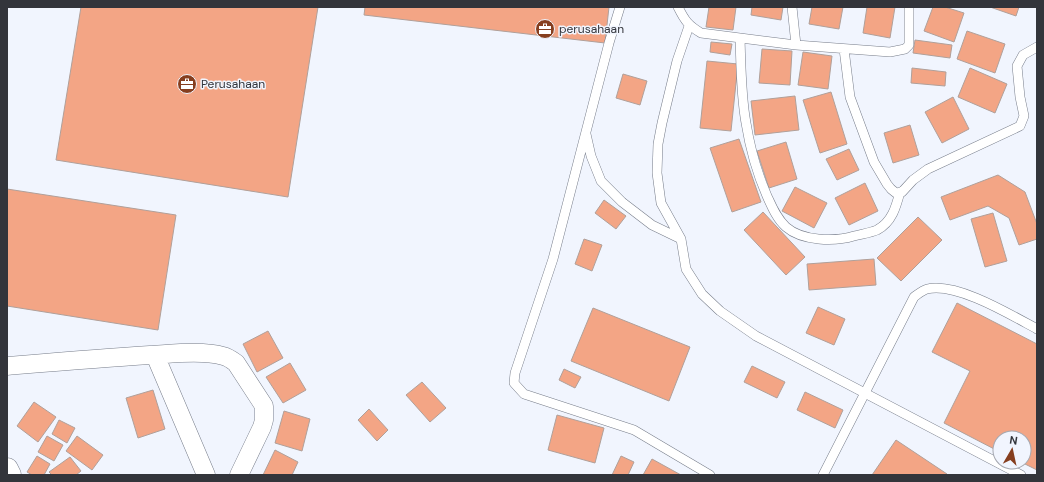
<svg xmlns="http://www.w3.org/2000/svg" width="1044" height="482" font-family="'DM Sans',sans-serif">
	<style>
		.building { fill: #f3a585; stroke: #b0a09a }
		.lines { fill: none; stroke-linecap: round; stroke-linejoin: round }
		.service-casing { stroke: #777d8a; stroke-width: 10 }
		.minor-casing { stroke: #777d8a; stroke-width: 19 }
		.tertiary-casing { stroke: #777d8a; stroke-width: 23 }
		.service { stroke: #fff; stroke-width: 9 }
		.minor { stroke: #fff; stroke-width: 18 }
		.tertiary { stroke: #fff; stroke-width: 22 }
		.labels { text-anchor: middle; stroke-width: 3; stroke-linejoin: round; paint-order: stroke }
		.poi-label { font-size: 12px; fill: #33353b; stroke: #f1f5fe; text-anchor: start }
	</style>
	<rect width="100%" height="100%" fill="#f1f5fe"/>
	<path class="building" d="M 81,7 L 318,7 L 288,197 L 56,160 Z
		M 365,7 L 609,7 L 605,43 L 364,15 Z
		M 709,7 L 736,7 L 733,30 L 706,27 Z
		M 752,7 L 783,7 L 781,20 L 751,15 Z
		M 812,7 L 843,7 L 839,29 L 809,24 Z
		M 867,7 L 895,7 L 890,38 L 863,33 Z
		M 933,7 L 945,7 L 964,13 L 954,42 L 924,31 Z
		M 990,7 L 1019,7 L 1016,16 Z
		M 967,31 L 1005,44 L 995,73 L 957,59 Z
		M 915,40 L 952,45 L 950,58 L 913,53 Z
		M 711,42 L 732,44 L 730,55 L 710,52 Z
		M 762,49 L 792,51 L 790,85 L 759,83 Z
		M 803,52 L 832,56 L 828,89 L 798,85 Z
		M 707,61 L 738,64 L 731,131 L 700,128 Z
		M 912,68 L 946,72 L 945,86 L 911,83 Z
		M 970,68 L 1007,84 L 995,113 L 958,97 Z
		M 623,74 L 647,81 L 640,105 L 616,98 Z
		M 831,92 L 847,144 L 820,153 L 803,100 Z
		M 795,96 L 799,130 L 755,135 L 751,101 Z
		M 953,97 L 969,129 L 942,143 L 925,112 Z
		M 910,125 L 919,155 L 893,163 L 884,133 Z
		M 739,139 L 761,202 L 732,212 L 710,148 Z
		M 786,142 L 797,179 L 769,188 L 757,151 Z
		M 849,149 L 859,170 L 837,180 L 826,159 Z
		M 998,175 L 1025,192 L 1037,224 L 1037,239 L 1019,245 L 1009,218 L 988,206 L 950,220 L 941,197 Z
		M 865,183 L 878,211 L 849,225 L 835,198 Z
		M 795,187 L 827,203 L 814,228 L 782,211 Z
		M 7,189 L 176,215 L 158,330 L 7,306 Z
		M 604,200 L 626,216 L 616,229 L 595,213 Z
		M 763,212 L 805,257 L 786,275 L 744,230 Z
		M 993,213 L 1007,261 L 985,267 L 971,219 Z
		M 918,217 L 942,240 L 901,281 L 877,258 Z
		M 584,239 L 602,245 L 592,271 L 575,264 Z
		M 874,259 L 876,285 L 809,290 L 807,264 Z
		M 957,303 L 1037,344 L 1037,470 L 1021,462 L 1024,462 L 1024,438 L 1000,438 L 1000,452 L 944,423 L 970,371 L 932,352 Z
		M 818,307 L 845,319 L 834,345 L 806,333 Z
		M 593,308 L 690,347 L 669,401 L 571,361 Z
		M 268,331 L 283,358 L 257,372 L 243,344 Z
		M 290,363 L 306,390 L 283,403 L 266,377 Z
		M 752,366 L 785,382 L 777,398 L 744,382 Z
		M 564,369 L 581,377 L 575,388 L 559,380 Z
		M 422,382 L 446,408 L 430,422 L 406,395 Z
		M 153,390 L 165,429 L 138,438 L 126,398 Z
		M 805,392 L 843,410 L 835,428 L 797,410 Z
		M 34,402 L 56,417 L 38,442 L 17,426 Z
		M 369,409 L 388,430 L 377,441 L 358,420 Z
		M 284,411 L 310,419 L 302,451 L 275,443 Z
		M 557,415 L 604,428 L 595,463 L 548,450 Z
		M 59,420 L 75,428 L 67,443 L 52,434 Z
		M 47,436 L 63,445 L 54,461 L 38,452 Z
		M 77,436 L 103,455 L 92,470 L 66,451 Z
		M 896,440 L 947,474 L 947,475 L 872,475 Z
		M 275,450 L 298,462 L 292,475 L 263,475 Z
		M 37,456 L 50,464 L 44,475 L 32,475 L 27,472 Z
		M 621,456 L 634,462 L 628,475 L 612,475 Z
		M 70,457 L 81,471 L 76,475 L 52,475 L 49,472 Z
		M 652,459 L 681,475 L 643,475 Z"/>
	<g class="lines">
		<g class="service-casing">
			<path id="service" d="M 620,7 L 609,43 L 553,259 L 515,373 L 514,383 L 524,394 L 634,430 L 710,475
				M 678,7 C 685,21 688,25 701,33 L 796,45 L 890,52 L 905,49 L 909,45 L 909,7
				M 792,7 L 796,45
				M 740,38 C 741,66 741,96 746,123 C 750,148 757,173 767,196 C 772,207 777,219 786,227 C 802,241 834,242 854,236 C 861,234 870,233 877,230 C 892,222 896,207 900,192
				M 844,49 L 850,97 L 874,162 L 887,184 L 891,189 L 896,193 L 902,192 L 913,180 L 928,169 L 1020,126 L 1024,116 L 1020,97 L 1017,66 L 1023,55 L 1037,47
				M 586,134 L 591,156 L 601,181 L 622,202 L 652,225 L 681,239 L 686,269 L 702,294 L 720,311 L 756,336 L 1021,475
				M 681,239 L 661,203 L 657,173 L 658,144 L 662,123 L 677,61 L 689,26
				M 823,475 L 914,297 C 918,294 923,290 927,289 C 957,282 1011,315 1037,329"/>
		</g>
		<g class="minor-casing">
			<path id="minor" d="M 155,355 L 206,475
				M 7,366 C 55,362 102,358 150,355 C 170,354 203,350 223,356 C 228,357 232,360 236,363 L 264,406 L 264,420 L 262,427 L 239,475"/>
		</g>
		<g class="tertiary-casing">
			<path id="tertiary" d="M 7,469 L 10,475"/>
		</g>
		<use href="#service" class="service"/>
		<use href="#minor" class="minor"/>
		<use href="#tertiary" class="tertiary"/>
	</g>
	<defs>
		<g id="office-disc" transform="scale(1)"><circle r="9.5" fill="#863e1e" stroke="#f1f5fe"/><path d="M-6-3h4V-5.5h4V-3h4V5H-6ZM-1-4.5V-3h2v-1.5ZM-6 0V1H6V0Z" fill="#fff"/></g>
	</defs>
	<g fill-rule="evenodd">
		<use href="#office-disc" x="545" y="29"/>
		<use href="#office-disc" x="187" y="84"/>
	</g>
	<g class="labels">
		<g class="poi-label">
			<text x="559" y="33">perusahaan</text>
			<text x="201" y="88">Perusahaan</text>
		</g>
	</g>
	<rect width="1044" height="482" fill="none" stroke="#33353b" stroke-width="16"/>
	<g transform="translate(1012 450) rotate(9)"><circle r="19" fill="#f1f5fe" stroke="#a5a8b0"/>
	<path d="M0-3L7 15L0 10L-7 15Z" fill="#863e1e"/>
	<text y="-6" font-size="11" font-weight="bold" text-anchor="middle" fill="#33353b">N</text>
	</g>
</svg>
